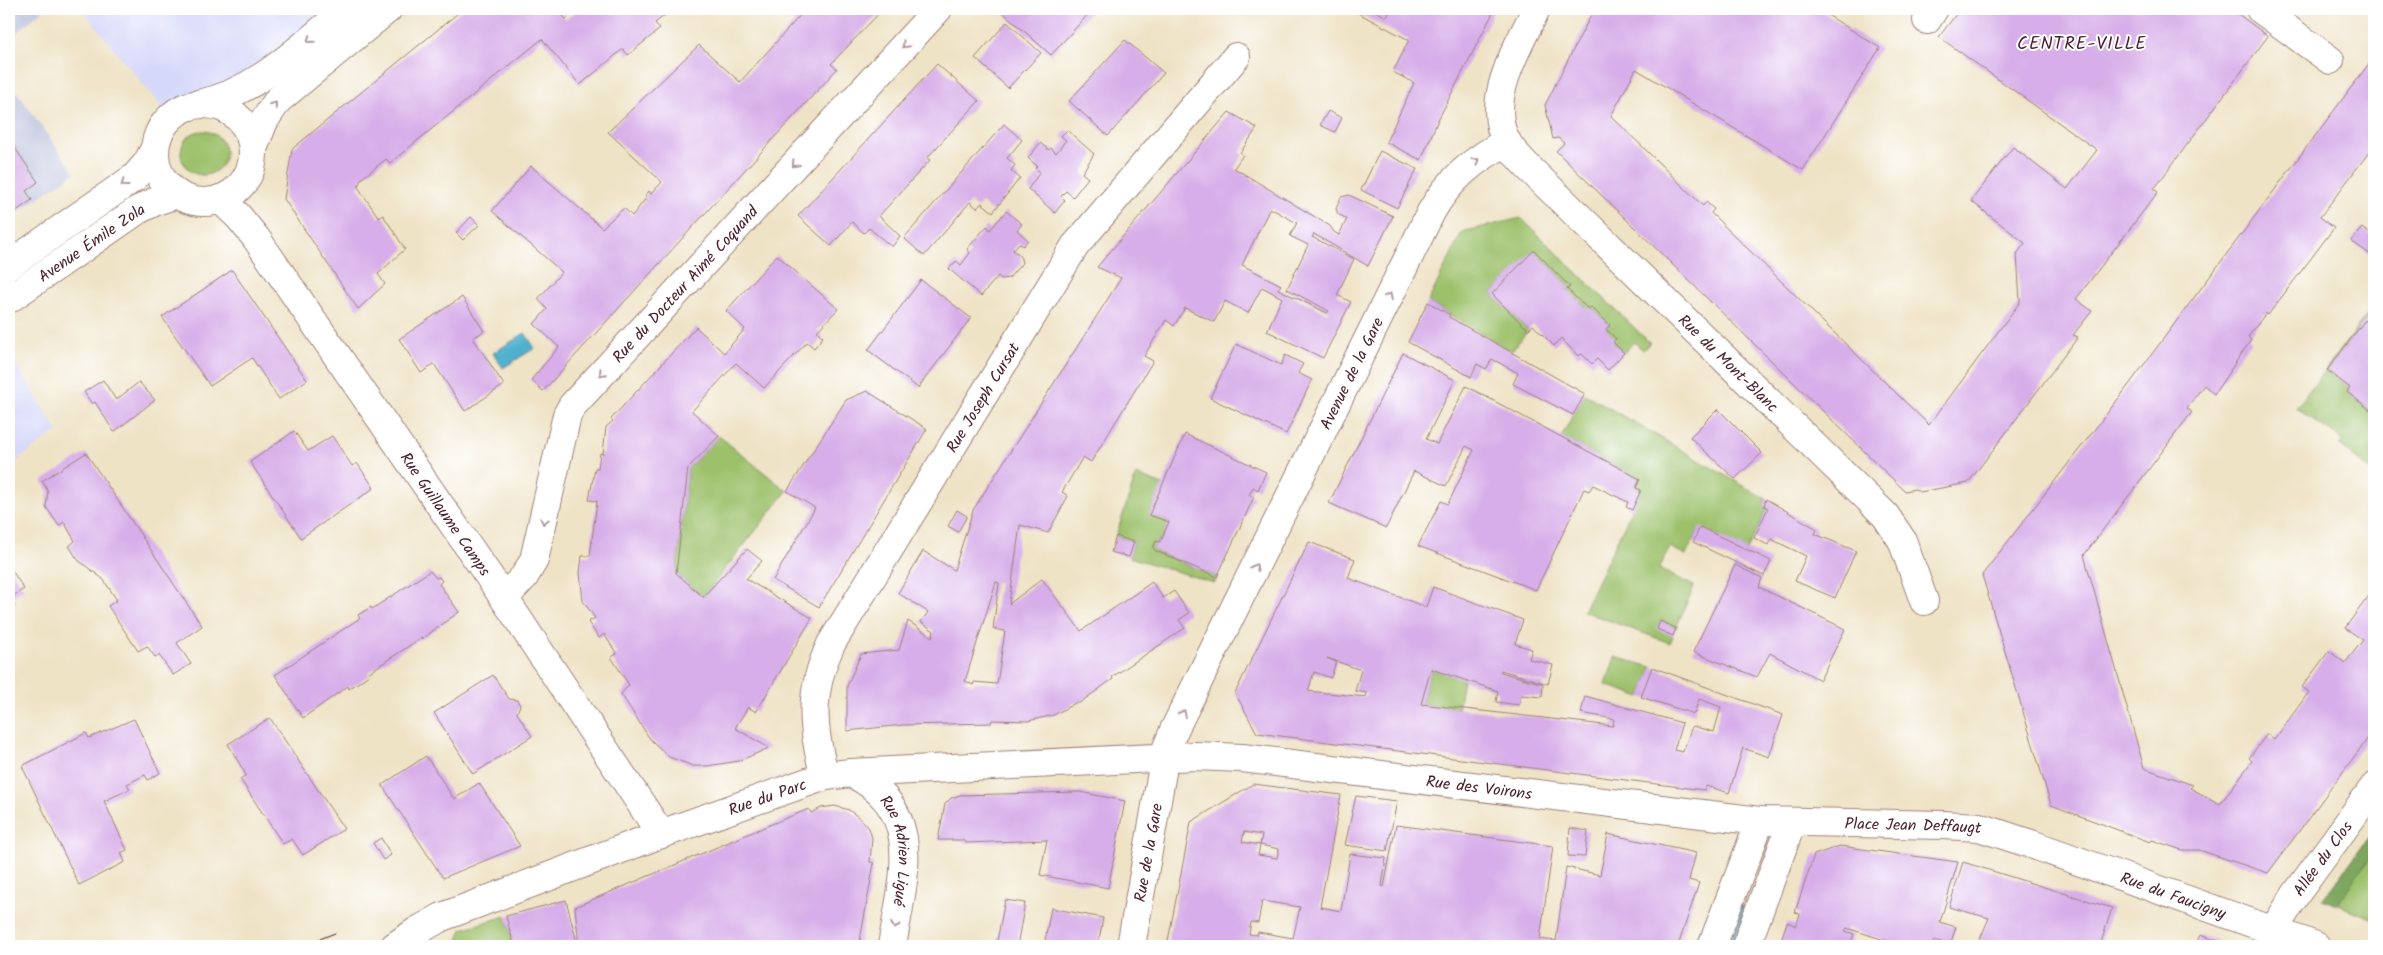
<svg xmlns="http://www.w3.org/2000/svg" width="2383" height="955" font-family="Kalam,sans-serif">
	<style>
		.built { fill: #d5d8f9 }
		.industrial { fill: #bdc3de }
		.green { fill: #9cc16b; stroke: #73704b }
		.forest { fill: #7da75f; stroke: #646345 }
		.water { fill: #4fb0ce; stroke: #4c687c }
		.building { fill: #d7aee9; fill-rule: evenodd }
		.lines { fill: none; stroke-linecap: round; stroke-linejoin: round }
		.street-casing { stroke: #9c8178; stroke-width: 30 }
		.secondary-casing { stroke: #9c8178; stroke-width: 30 }
		.street { stroke: #fff; stroke-width: 28 }
		.secondary { stroke: #fff; stroke-width: 28 }
		.tram { stroke: #4a1f2b; stroke-width: 1 }
		.oneway { stroke: #ae9aa0 }
		.labels { text-anchor: middle; stroke-width: 4; stroke-linejoin: round; paint-order: stroke }
		.street-label { font-size: 16px; fill: #4a1f2b; stroke: #fff }
		.neighbourhood-label { font-size: 18px; letter-spacing: 1px; fill: #4a1f2b; stroke: #fff }
	</style>
	<rect width="100%" height="100%" fill="#fff"/>
	<filter id="ink" filterUnits="userSpaceOnUse"><feTurbulence type="fractalNoise" baseFrequency=".02" numOctaves="2"/><feDisplacementMap in="SourceGraphic" scale="10" xChannelSelector="R" yChannelSelector="G"/><feConvolveMatrix kernelMatrix="1 2 1 2 8 2 1 2 1" color-interpolation-filters="sRGB"/></filter>
	<filter id="wash" filterUnits="userSpaceOnUse"><feTurbulence type="fractalNoise" baseFrequency=".0096" numOctaves="4" result="noise"/><feDisplacementMap in="SourceGraphic" scale="20" xChannelSelector="R" yChannelSelector="G"/><feGaussianBlur stdDeviation="1.12" result="paint"/><feColorMatrix in="noise" values="0 0 0 0 0 0 0 0 0 0 0 0 0 0 0 0 0 1.4 0 .05"/><feComposite in="paint" operator="in"/></filter>
	<g filter="url(#wash)">
		<rect width="100%" height="100%" fill="#efe3c6"/>
		<path class="built" d="M 82,9 L 347,9 L 170,118 Z
			M 9,354 L 58,431 L 9,466 Z"/>
		<path class="industrial" d="M 9,9 L 44,9 L 9,39 Z
			M 9,81 L 75,173 L 9,218 Z"/>
		<path class="green" d="M181 153a22 22 0 1 1 44 0a22 22 0 1 1-44 0Z
			M 1521,218 L 1650,343 L 1643,350 L 1634,342 L 1624,353 L 1613,342 L 1606,329 L 1610,325 L 1591,307 L 1588,309 L 1567,289 L 1570,286 L 1534,251 L 1492,294 L 1528,330 L 1512,351 L 1428,302 L 1462,232 Z
			M 2374,306 L 2374,320 L 2369,316 L 2327,370 L 2350,388 L 2347,392 L 2374,413 L 2374,473 L 2340,446 L 2344,441 L 2296,408 Z
			M 1585,394 L 1766,499 L 1764,505 L 1768,508 L 1747,550 L 1700,528 L 1686,555 L 1670,547 L 1659,569 L 1694,586 L 1676,628 L 1660,621 L 1673,636 L 1670,643 L 1583,611 L 1641,491 L 1636,488 L 1640,479 L 1561,437 Z
			M 719,436 L 787,491 L 703,597 L 676,573 L 688,468 Z
			M 1136,475 L 1163,485 L 1149,515 L 1169,522 L 1160,542 L 1156,541 L 1153,548 L 1156,552 L 1217,577 L 1214,583 L 1129,557 L 1134,542 L 1116,536 Z
			M 1615,657 L 1652,667 L 1641,697 L 1606,685 Z
			M 1431,669 L 1463,679 L 1458,709 L 1421,704 Z
			M 2374,831 L 2374,919 L 2323,899 Z
			M 506,916 L 514,946 L 456,946 L 462,929 Z"/>
		<path class="forest" d="M 2374,831 L 2374,852 L 2336,905 L 2323,899 Z"/>
		<path class="water" d="M 525,333 L 535,348 L 503,368 L 493,353 Z
			M 1736,904 L 1753,910 L 1739,946 L 1720,946 Z"/>
		<g id="blocks">
			<path class="building" d="M 463,9 L 557,9 L 566,19 L 579,9 L 678,9 L 671,14 L 669,12 L 655,23 L 660,29 L 628,55 L 623,49 L 580,85 L 542,39 L 390,163 L 386,159 L 361,179 L 358,187 L 379,218 L 383,215 L 405,249 L 378,274 L 385,284 L 358,309 L 284,199 L 292,149 Z
				M 806,9 L 883,9 L 831,64 L 837,69 L 543,391 L 531,380 L 559,347 L 534,324 L 547,309 L 538,299 L 562,272 L 492,211 L 531,166 L 602,228 L 624,208 L 632,216 L 647,197 L 645,196 L 649,191 L 651,194 L 662,182 L 608,132 L 699,45 L 740,82 Z
				M 999,9 L 1093,9 L 1051,55 Z
				M 1360,9 L 1372,9 L 1387,17 L 1391,9 L 1423,9 L 1429,12 L 1430,9 L 1495,9 L 1438,120 L 1421,160 L 1386,142 L 1414,83 L 1393,72 L 1409,40 L 1358,13 Z
				M 1594,9 L 1818,9 L 1880,48 L 1803,170 L 1636,69 L 1611,116 L 1703,206 L 1706,202 L 1714,209 L 1711,213 L 1929,425 L 2020,302 L 2017,254 L 2025,243 L 1971,201 L 2013,147 L 2067,189 L 2097,150 L 1939,37 L 1960,9 L 2231,9 L 2268,36 L 2154,189 L 2158,192 L 2076,299 L 2092,311 L 2073,335 L 2078,337 L 1971,479 L 1968,483 L 1920,492 L 1915,489 L 1905,491 L 1556,151 L 1564,143 L 1558,138 L 1553,139 L 1545,105 Z
				M 1007,22 L 1041,53 L 1008,88 L 975,58 Z
				M 1125,40 L 1164,73 L 1108,136 L 1069,101 Z
				M 2374,57 L 2374,154 L 2370,151 L 2320,217 L 2334,228 L 2268,315 L 2266,313 L 2248,337 L 2251,340 L 2214,394 L 2204,385 L 2187,408 L 2192,412 L 2084,555 L 2144,768 L 2193,785 L 2190,788 L 2220,804 L 2252,761 L 2249,758 L 2267,734 L 2274,740 L 2309,692 L 2302,687 L 2329,651 L 2345,663 L 2363,640 L 2345,628 L 2374,589 L 2374,730 L 2268,873 L 2199,850 L 2182,850 L 2152,840 L 2150,842 L 2051,805 L 1982,575 L 2122,394 Z
				M 937,64 L 979,101 L 927,158 L 930,160 L 879,216 L 900,236 L 892,247 L 869,228 L 864,233 L 852,222 L 831,246 L 798,216 Z
				M 1328,111 L 1342,118 L 1335,132 L 1320,125 Z
				M 1229,112 L 1257,128 L 1240,153 L 1243,155 L 1234,168 L 1330,226 L 1334,232 L 1339,235 L 1347,219 L 1338,214 L 1336,209 L 1341,197 L 1349,195 L 1393,216 L 1368,266 L 1314,234 L 1312,237 L 1354,259 L 1337,295 L 1351,302 L 1323,358 L 1267,331 L 1282,298 L 1262,287 L 1248,313 L 1225,301 L 1214,322 L 1185,308 L 1174,326 L 1166,320 L 1144,356 L 1153,361 L 1091,462 L 1083,457 L 1062,492 L 1068,496 L 1048,533 L 1020,525 L 1009,604 L 1042,579 L 1081,631 L 1152,582 L 1163,598 L 1174,591 L 1189,613 L 1179,620 L 1185,628 L 1112,677 L 1113,679 L 1078,704 L 1077,702 L 1054,715 L 1028,721 L 992,720 L 991,723 L 903,725 L 847,731 L 847,686 L 861,654 L 899,650 L 908,621 L 932,637 L 934,631 L 921,622 L 928,612 L 898,593 L 923,551 L 954,570 L 973,510 L 1121,278 L 1097,267 ZM 1270,208 L 1297,223 L 1290,236 L 1308,245 L 1287,289 L 1329,311 L 1327,313 L 1278,289 L 1281,285 L 1242,265 ZM 996,582 L 999,583 L 993,629 L 1005,631 L 997,684 L 974,682 L 973,685 L 965,681 Z
				M 1004,124 L 1022,140 L 1007,158 L 1015,165 L 1011,171 L 1020,178 L 993,212 L 982,203 L 977,208 L 970,202 L 924,256 L 904,238 Z
				M 1067,130 L 1094,154 L 1082,173 L 1088,178 L 1073,197 L 1066,191 L 1061,196 L 1065,200 L 1055,213 L 1028,189 L 1040,172 L 1035,168 L 1037,166 L 1028,158 L 1040,143 L 1049,150 L 1051,148 L 1056,153 L 1066,140 L 1061,136 Z
				M 9,139 L 38,182 L 26,191 L 32,200 L 9,216 Z
				M 1380,151 L 1417,169 L 1397,208 L 1361,190 Z
				M 1006,211 L 1022,224 L 1017,230 L 1028,240 L 1023,246 L 1019,243 L 1013,250 L 1020,255 L 1022,263 L 1009,278 L 1001,279 L 998,276 L 981,296 L 949,269 L 956,261 L 961,265 L 970,253 L 967,249 L 987,226 L 990,230 Z
				M 471,217 L 479,225 L 463,240 L 456,233 Z
				M 2362,228 L 2374,237 L 2374,257 L 2351,241 Z
				M 1534,250 L 1570,287 L 1567,289 L 1588,309 L 1591,307 L 1610,325 L 1606,329 L 1616,339 L 1613,342 L 1624,353 L 1608,370 L 1597,359 L 1592,364 L 1582,354 L 1578,356 L 1561,338 L 1554,346 L 1533,325 L 1528,330 L 1492,294 Z
				M 777,255 L 838,309 L 817,331 L 823,337 L 814,348 L 807,342 L 764,388 L 736,363 L 692,411 L 719,436 L 688,468 L 676,573 L 703,597 L 747,549 L 762,561 L 746,579 L 812,618 L 756,712 L 748,707 L 735,728 L 769,748 L 739,761 L 707,766 L 693,766 L 669,757 L 650,739 L 621,694 L 629,685 L 611,657 L 617,654 L 604,634 L 599,638 L 588,622 L 595,618 L 583,601 L 580,573 L 582,556 L 590,556 L 597,501 L 589,500 L 595,468 L 598,468 L 600,453 L 603,454 L 606,427 L 613,421 L 611,419 L 696,327 L 724,353 L 745,329 L 726,311 Z
				M 232,270 L 307,380 L 279,399 L 252,358 L 210,386 L 162,317 Z
				M 921,280 L 971,318 L 918,388 L 868,350 Z
				M 462,297 L 484,331 L 473,338 L 504,385 L 465,411 L 434,364 L 421,373 L 399,339 Z
				M 1428,302 L 1450,315 L 1449,317 L 1585,394 L 1573,415 L 1513,384 L 1518,373 L 1492,359 L 1486,369 L 1477,364 L 1471,377 L 1408,342 Z
				M 2369,315 L 2374,320 L 2374,413 L 2347,392 L 2350,388 L 2327,370 Z
				M 1236,344 L 1281,365 L 1285,355 L 1303,364 L 1298,373 L 1312,380 L 1286,434 L 1210,398 Z
				M 1403,353 L 1455,380 L 1426,439 L 1437,444 L 1466,386 L 1640,479 L 1636,488 L 1641,490 L 1632,510 L 1626,507 L 1628,502 L 1593,485 L 1589,491 L 1584,489 L 1536,590 L 1418,546 L 1441,501 L 1448,504 L 1469,460 L 1474,450 L 1466,446 L 1446,486 L 1414,471 L 1386,528 L 1329,503 Z
				M 103,380 L 116,400 L 139,382 L 155,400 L 114,432 L 95,402 L 92,404 L 84,392 Z
				M 867,391 L 927,429 L 819,607 L 773,580 L 815,508 L 787,491 L 846,400 Z
				M 1718,409 L 1762,453 L 1735,479 L 1690,437 Z
				M 294,431 L 308,451 L 332,436 L 352,466 L 357,463 L 374,488 L 301,538 L 250,462 Z
				M 1185,434 L 1266,472 L 1258,490 L 1253,487 L 1249,495 L 1254,497 L 1217,577 L 1156,551 L 1153,548 L 1156,541 L 1160,542 L 1169,522 L 1149,515 Z
				M 86,453 L 202,626 L 177,643 L 191,664 L 173,675 L 159,655 L 155,657 L 147,646 L 138,651 L 108,606 L 117,600 L 103,579 L 78,560 L 69,546 L 75,541 L 64,522 L 59,526 L 46,507 L 48,491 L 42,481 Z
				M 1766,499 L 1817,529 L 1815,534 L 1856,551 L 1835,598 L 1795,581 L 1806,556 L 1771,539 L 1768,545 L 1754,538 L 1768,508 L 1764,506 Z
				M 957,510 L 967,516 L 958,532 L 948,526 Z
				M 1700,527 L 1771,561 L 1764,576 L 1693,542 Z
				M 1116,536 L 1134,542 L 1129,557 L 1111,552 Z
				M 1309,542 L 1355,559 L 1348,578 L 1426,607 L 1433,587 L 1523,620 L 1515,644 L 1532,649 L 1529,659 L 1553,665 L 1548,684 L 1501,670 L 1501,672 L 1543,684 L 1542,697 L 1521,695 L 1519,705 L 1496,702 L 1498,691 L 1431,669 L 1421,704 L 1613,726 L 1614,719 L 1581,713 L 1585,696 L 1682,723 L 1674,750 L 1683,752 L 1692,726 L 1714,732 L 1721,707 L 1699,699 L 1694,714 L 1641,697 L 1652,667 L 1783,715 L 1769,757 L 1743,748 L 1729,793 L 1706,786 L 1704,790 L 1257,733 L 1235,693 ZM 1327,658 L 1361,670 L 1355,691 L 1367,693 L 1366,697 L 1308,691 L 1314,672 L 1331,678 L 1336,662 Z
				M 1735,565 L 1762,578 L 1759,587 L 1845,629 L 1820,680 L 1770,653 L 1757,677 L 1693,652 Z
				M 9,566 L 24,589 L 10,598 L 15,607 L 9,611 Z
				M 430,571 L 436,578 L 439,577 L 442,581 L 439,584 L 459,612 L 422,639 L 421,638 L 368,673 L 369,675 L 349,689 L 348,686 L 303,718 L 275,675 L 360,618 L 358,615 L 371,607 L 372,609 Z
				M 1660,621 L 1676,628 L 1673,636 L 1657,629 Z
				M 493,675 L 509,699 L 517,700 L 520,705 L 517,713 L 532,736 L 473,774 L 434,713 Z
				M 270,718 L 344,829 L 303,855 L 292,839 L 283,844 L 240,779 L 246,775 L 228,744 Z
				M 134,719 L 160,773 L 148,780 L 145,775 L 127,784 L 130,789 L 104,801 L 127,850 L 121,853 L 125,862 L 79,885 L 22,766 L 86,733 L 89,738 Z
				M 426,756 L 454,799 L 479,783 L 520,846 L 443,878 L 382,785 Z
				M 1253,784 L 1341,795 L 1320,907 L 1341,911 L 1350,854 L 1386,858 L 1382,886 L 1384,887 L 1396,825 L 1553,846 L 1540,939 L 1556,941 L 1566,867 L 1600,875 L 1608,834 L 1696,853 L 1689,880 L 1699,883 L 1678,946 L 1167,946 L 1191,822 ZM 1244,832 L 1262,835 L 1260,845 L 1279,849 L 1277,858 L 1258,855 L 1260,845 L 1242,842 ZM 1262,901 L 1300,907 L 1293,938 L 1258,932 L 1257,935 L 1249,934 L 1251,922 L 1258,923 Z
				M 1080,792 L 1125,801 L 1108,888 L 1040,875 L 1047,840 L 965,843 L 963,840 L 938,840 L 945,804 L 951,798 L 960,795 Z
				M 1356,796 L 1397,801 L 1387,851 L 1345,845 Z
				M 835,806 L 849,810 L 861,819 L 869,828 L 872,838 L 870,862 L 874,863 L 859,946 L 579,946 L 575,907 L 779,821 L 809,809 L 811,813 L 821,808 Z
				M 1570,828 L 1588,831 L 1585,857 L 1568,856 Z
				M 381,838 L 391,855 L 383,860 L 373,843 Z
				M 1840,846 L 1958,862 L 1940,922 L 1956,927 L 1950,945 L 1934,940 L 1932,946 L 1903,946 L 1847,928 L 1845,931 L 1854,934 L 1851,942 L 1862,946 L 1779,946 L 1787,922 L 1796,926 L 1800,914 L 1795,912 L 1814,855 Z
				M 1963,862 L 2112,908 L 2100,946 L 1977,946 L 1989,918 L 1949,907 Z
				M 566,900 L 578,946 L 514,946 L 506,916 Z
				M 1005,900 L 1025,903 L 1017,946 L 996,946 Z
				M 1051,908 L 1103,918 L 1098,946 L 1044,946 Z
				M 2200,935 L 2232,946 L 2195,946 Z"/>
		</g>
	</g>
	<g filter="url(#ink)">
		<use href="#blocks" fill-opacity="0" stroke="#9c8178" stroke-width="1"/>
		<g class="lines">
			<g class="street-casing">
				<g id="street">
					<path id="s1" d="M 1536,9 C 1519,46 1482,102 1508,144 C 1514,153 1523,162 1531,170 L 1885,515 L 1902,540 L 1924,601"/>
					<path d="M 2260,9 L 2330,60"/>
					<path d="M 1927,20 L 1934,9"/>
					<path id="s2" d="M 220,199 L 238,216 L 256,238 L 504,598 L 661,834"/>
					<path id="s3" d="M 504,598 L 524,577 L 534,560 L 567,415 L 572,406 L 938,9"/>
					<path id="s4" d="M 851,773 C 927,810 903,879 892,946"/>
					<path id="s5" d="M 825,776 C 811,727 809,691 831,644 L 1075,246 L 1236,57"/>
					<path id="s6" d="M 2273,931 L 2296,894 L 2374,787"/>
					<path id="s7" d="M 395,946 L 417,931 L 442,917 L 661,834 L 825,776 L 851,773 L 1195,756 L 1242,758 L 1760,821 L 1943,825 L 1979,827 L 2031,844 L 2316,946"/>
					<path id="s8" d="M 1131,946 L 1166,750 L 1174,730 L 1431,212 C 1449,180 1474,159 1507,142"/>
					<path d="M 1712,946 L 1760,821"/>
					<path d="M 1746,946 L 1792,822"/>
				</g>
			</g>
			<g class="secondary-casing">
				<g id="secondary">
					<path d="M 199,104 C 258,92 302,45 347,9"/>
					<circle cx="204" cy="153" r="49"/>
					<path d="M 253,149 L 264,121 L 278,100 L 388,9"/>
					<path d="M 9,265 L 135,177 L 147,163 L 155,148"/>
					<path id="s9" d="M 9,299 L 138,210 L 156,201 L 177,194"/>
				</g>
			</g>
			<use href="#street" class="street"/>
			<use href="#secondary" class="secondary"/>
			<path class="tram" d="M 302,946 L 335,933"/>
		</g>
		<defs><path id="oneway-chevron" d="M-2-3.5L2.5 0L-2 3.5" fill="none" stroke-width="1.6" stroke-linecap="round" stroke-linejoin="round" transform="scale(1.25)"/></defs>
		<g class="oneway">
			<use href="#oneway-chevron" transform="translate(310 40) rotate(141)"/>
			<use href="#oneway-chevron" transform="translate(905 45) rotate(133)"/>
			<use href="#oneway-chevron" transform="translate(274 105) rotate(-52)"/>
			<use href="#oneway-chevron" transform="translate(1476 161) rotate(-36)"/>
			<use href="#oneway-chevron" transform="translate(795 164) rotate(132)"/>
			<use href="#oneway-chevron" transform="translate(124 184) rotate(144)"/>
			<use href="#oneway-chevron" transform="translate(1389 296) rotate(-64)"/>
			<use href="#oneway-chevron" transform="translate(602 373) rotate(133)"/>
			<use href="#oneway-chevron" transform="translate(544 521) rotate(103)"/>
			<use href="#oneway-chevron" transform="translate(1255 567) rotate(-63)"/>
			<use href="#oneway-chevron" transform="translate(1183 713) rotate(-64)"/>
			<use href="#oneway-chevron" transform="translate(895 926) rotate(100)"/>
		</g>
	</g>
	<g class="labels">
		<g class="street-label">
			<text dy="6" stroke="none"><textPath href="#s9" startOffset="100">Avenue Émile Zola</textPath></text>
			<text dy="6" stroke="none"><textPath href="#s3" startOffset="374">Rue du Docteur Aimé Coquand</textPath></text>
			<text dy="6" stroke="none"><textPath href="#s1" startOffset="455">Rue du Mont-Blanc</textPath></text>
			<text dy="6" stroke="none"><textPath href="#s8" startOffset="619">Avenue de la Gare</textPath></text>
			<text dy="6" stroke="none"><textPath href="#s5" startOffset="425">Rue Joseph Cursat</textPath></text>
			<text dy="6" stroke="none"><textPath href="#s2" startOffset="388">Rue Guillaume Camps</textPath></text>
			<text dy="6" stroke="none"><textPath href="#s7" startOffset="1120">Rue des Voirons</textPath></text>
			<text dy="6" stroke="none"><textPath href="#s7" startOffset="402">Rue du Parc</textPath></text>
			<text dy="6" stroke="none"><textPath href="#s7" startOffset="1556">Place Jean Deffaugt</textPath></text>
			<text dy="6" stroke="none"><textPath href="#s4" startOffset="98">Rue Adrien Ligué</textPath></text>
			<text dy="6" stroke="none"><textPath href="#s8" startOffset="95">Rue de la Gare</textPath></text>
			<text dy="6" stroke="none"><textPath href="#s6" startOffset="88">Allée du Clos</textPath></text>
			<text dy="6" stroke="none"><textPath href="#s7" startOffset="1828">Rue du Faucigny</textPath></text>
		</g>
		<g class="neighbourhood-label">
			<text x="2082" y="49">CENTRE-VILLE</text>
		</g>
	</g>
	<rect width="2383" height="955" fill="none" stroke="#fff" stroke-width="30"/>
</svg>
